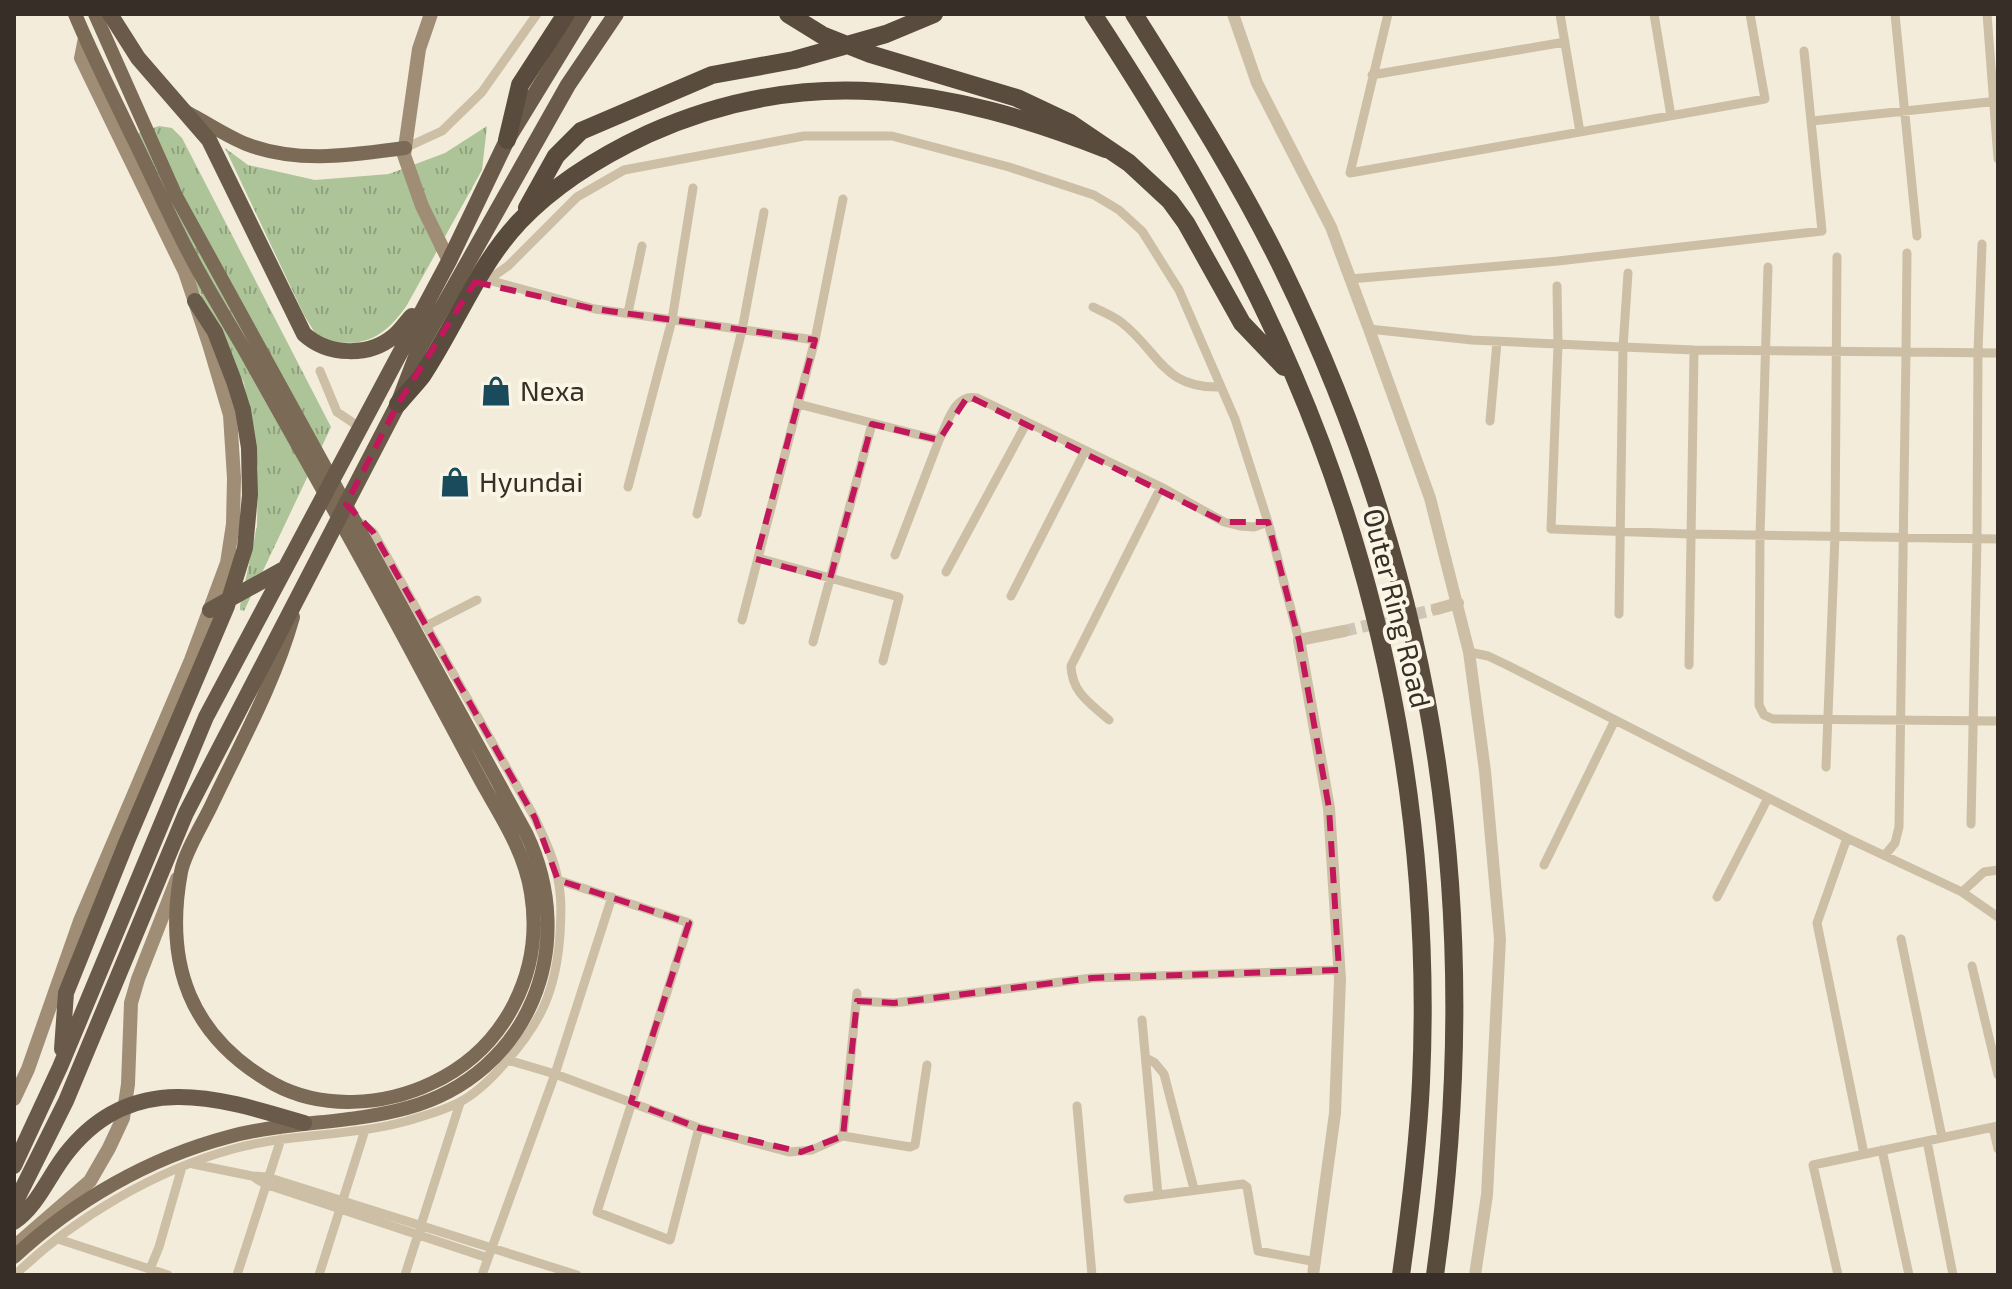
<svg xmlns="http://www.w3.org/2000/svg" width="2012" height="1289" font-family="'Exo 2',sans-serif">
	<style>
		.grass { fill: url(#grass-tufts) }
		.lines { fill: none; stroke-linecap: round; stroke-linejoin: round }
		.tertiary-tunnel { stroke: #cdc6b6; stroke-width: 12; stroke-dasharray: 12 6; stroke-linecap: butt }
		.minor { stroke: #ccbfa5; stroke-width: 9 }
		.tertiary { stroke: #ccbfa5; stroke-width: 12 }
		.secondary { stroke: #a08d76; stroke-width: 14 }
		.primary { stroke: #7b6a56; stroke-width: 14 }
		.trunk { stroke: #6a5a4a; stroke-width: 16 }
		.motorway { stroke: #594b3d; stroke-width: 18 }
		.marked { fill: none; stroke: #c2185b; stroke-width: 6; stroke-dasharray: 16 10; stroke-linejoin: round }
		.labels { text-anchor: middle; stroke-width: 8; stroke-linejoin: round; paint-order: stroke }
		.poi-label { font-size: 28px; fill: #372f27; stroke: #fbf5e6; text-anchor: start }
		.street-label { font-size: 28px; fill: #372f27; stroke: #fbf5e6 }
	</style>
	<defs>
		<pattern id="grass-tufts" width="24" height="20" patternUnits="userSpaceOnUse" patternTransform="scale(2)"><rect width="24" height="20" fill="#adc499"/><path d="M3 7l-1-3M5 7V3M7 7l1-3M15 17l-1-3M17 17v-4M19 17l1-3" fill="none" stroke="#8ea07d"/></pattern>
	</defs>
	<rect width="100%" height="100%" fill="#f3ecda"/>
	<path class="grass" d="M 159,126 L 172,128 L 182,138 L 331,427 L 244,611 L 240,610 L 240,606 L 257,526 L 258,468 L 244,383 L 124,138 Z
		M 487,126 L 482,170 L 407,305 C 383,340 360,350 318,338 L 304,315 L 225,148 L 248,165 L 315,180 L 389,174 L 445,153 Z"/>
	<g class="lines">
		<path class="tertiary-tunnel" d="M 1344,631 L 1437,609"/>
		<path class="minor" d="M 1388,14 L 1350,173 L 1765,99 L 1750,14
			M 1560,14 L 1580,132
			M 1654,14 L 1671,116
			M 1895,14 L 1917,236
			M 1987,14 L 1998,159
			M 1372,75 L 1565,42
			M 1812,121 L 1998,101
			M 405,148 L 442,131 L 482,92 L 537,14
			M 1907,253 L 1906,352 L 1998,353
			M 1768,267 L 1760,536 L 1759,705 L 1764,715 L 1773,719 L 1998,721
			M 1628,273 L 1623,347 L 1694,350 L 1906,352 L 1899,827 L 1895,843 L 1885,855
			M 1350,279 L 1558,261 L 1822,231 L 1804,51
			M 488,280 L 595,309 L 815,340 L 798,404 L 939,440 C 948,423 954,393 977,398 L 1161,487 L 1224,522 L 1240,526 L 1254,527 L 1268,522
			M 478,282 L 488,280 L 508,266 L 577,197 L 624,170 L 804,136 L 892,136 L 1009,167 L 1094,195 L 1119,210 L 1142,231 L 1179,290 L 1235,419 L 1268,522 L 1299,640
			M 1557,286 L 1558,345 L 1551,529 L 1690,534 L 1998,539
			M 1093,307 C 1103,312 1113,316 1121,322 C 1160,352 1162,389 1221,387
			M 628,313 L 642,246
			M 1369,329 L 1472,340 L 1623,347 L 1619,614
			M 815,340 L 843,199
			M 320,371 L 337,412 L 361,428
			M 798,404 L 758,558 L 899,597 L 883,661
			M 1490,421 L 1497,342
			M 628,487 L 672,320 L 693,188
			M 697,514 L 742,330 L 764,212
			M 895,555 L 939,440
			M 946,572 L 1027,422
			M 1011,596 L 1085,451
			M 742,620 L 758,558
			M 426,626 L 477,600
			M 813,642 L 872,424
			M 1469,652 L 1488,656 L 1507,665 L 1847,838 L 1962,892 L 1998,917
			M 1689,665 L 1694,350
			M 1109,720 C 1090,703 1072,693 1071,666 L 1161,487
			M 1826,767 L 1835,535 L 1837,257
			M 1971,824 L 1977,539 L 1978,352 L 1982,244
			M 1847,838 L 1817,923 L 1864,1154
			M 1544,865 L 1615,720
			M 558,880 L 689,923 L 597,1212 L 670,1240 L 699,1128
			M 1962,892 L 1984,872 L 1998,870
			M 1717,897 L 1768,798
			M 1901,939 L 1942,1137
			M 1972,966 L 1998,1075
			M 857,1001 L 894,1003 L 1092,978 L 1339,970
			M 1142,1020 L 1158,1195
			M 1146,1058 L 1155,1063 L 1164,1074 L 1194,1189
			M 508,1060 L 555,1074 L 699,1128 L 789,1152 L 812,1150 L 843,1136 L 857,993
			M 1077,1106 L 1092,1275
			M 1993,1127 L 1998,1149
			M 843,1136 L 910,1147 L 915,1145 L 927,1065
			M 1927,1141 L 1953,1275
			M 1882,1150 L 1909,1275
			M 193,1164 L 252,1176 L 267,1177 L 577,1275
			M 255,1178 L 265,1184 L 488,1258
			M 1128,1199 L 1243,1184 L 1247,1187 L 1258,1251 L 1316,1262
			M 58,1239 L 168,1275
			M 150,1269 L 159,1247 L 182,1167
			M 15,1275 C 74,1218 154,1171 233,1149 C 290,1133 350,1137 407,1121 C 423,1116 442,1111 458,1103 C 476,1094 491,1079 504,1064 C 541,1023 556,991 560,934 C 561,916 562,898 558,880 C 554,858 544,838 535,818 L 373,532 L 354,518
			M 237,1275 L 281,1139
			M 319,1275 L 365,1130
			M 405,1275 L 460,1103
			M 482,1275 L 555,1074 L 612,897
			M 1838,1275 L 1813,1165 L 1998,1126"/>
		<path class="tertiary" d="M 1233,14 L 1257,83 L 1331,227 L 1369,329 L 1430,498 L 1469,652 L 1485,771 L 1500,939 L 1487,1195 L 1475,1275
			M 1437,609 L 1458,603
			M 1313,1275 L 1335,1113 L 1340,979 L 1329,808 L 1299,640 L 1344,631"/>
		<path class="secondary" d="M 431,14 L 419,49 L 404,155 L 422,206 L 449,261
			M 14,1099 L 28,1069 L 80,921 L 191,660 L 227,563 L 233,524 L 234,478 L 230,415 L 209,344 L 185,272 L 81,58 L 85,38
			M 14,1247 L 90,1181 L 109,1148 L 123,1118 L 128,1084 L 131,1003 L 138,979 L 177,879"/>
		<path class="primary" d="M 75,14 C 92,55 113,96 132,136 C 152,176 170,218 191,257 C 207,288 226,318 244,349 C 303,455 364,561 421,669 C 442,708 463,748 485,788 C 504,821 525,854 531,893 C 544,972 505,1049 432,1083 C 384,1106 322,1110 274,1084 C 190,1037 164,964 181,872 C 185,851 204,822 213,802 C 242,741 275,681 293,617
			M 186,112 C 206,122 226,136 246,144 C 298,164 352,155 405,148
			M 14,1257 C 74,1201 149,1158 228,1137 C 287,1121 349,1124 407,1108 C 530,1074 580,945 526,833 L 176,196 L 95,14"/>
		<path class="trunk" d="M 110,14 L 138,58 L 209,140 L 304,334 C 328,356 369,357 394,336 C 401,330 406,322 412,316
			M 210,610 L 282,570
			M 62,1049 L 66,993 L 127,841 L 227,606 L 245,548 L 250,495 L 249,448 L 243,410 L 234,381 L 215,332 L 195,301
			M 14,1166 L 60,1067 L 206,717 L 449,261 L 507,140 L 584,14
			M 14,1205 L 66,1101 L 186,813 L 398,404 L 419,349 L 568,85 L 616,14
			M 14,1222 C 39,1205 50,1172 70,1149 C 136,1070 220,1098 304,1123"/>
		<path class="motorway" d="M 788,14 L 822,35 L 870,54 L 1017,98 L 1070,123 L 1129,163 L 1170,201 L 1186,223 L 1242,323 L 1284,367
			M 1093,14 C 1169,130 1240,249 1294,376 C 1389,597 1432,842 1421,1082 C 1418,1147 1410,1211 1401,1275
			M 1134,14 C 1186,97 1239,180 1282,268 C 1440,591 1485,920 1435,1275
			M 507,140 L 520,85 L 566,14
			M 527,208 L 556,156 L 581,131 L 712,75 L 794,60 L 886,34 L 934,14
			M 398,404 C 406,394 415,385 422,376 C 456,325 477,267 519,222 C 555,184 601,156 648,134 C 808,62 949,88 1106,149"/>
	</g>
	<path class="marked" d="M 475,282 L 595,309 L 815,340 L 756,559 L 830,579 L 872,424 L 939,440 L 968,396 L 1224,522 L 1268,522 L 1299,640 L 1329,808 L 1339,970 L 1092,978 L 894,1003 L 857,1001 L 843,1136 L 801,1152 L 699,1128 L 631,1102 L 689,923 L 558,880 L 535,818 L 373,532 L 346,504 L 398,404 Z"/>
	<defs>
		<g id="shop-bare" transform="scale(2.4)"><path d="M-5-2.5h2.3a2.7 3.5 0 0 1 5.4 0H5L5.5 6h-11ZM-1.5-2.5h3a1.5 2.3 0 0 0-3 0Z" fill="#194b5c" stroke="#fbf5e6" stroke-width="2.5" paint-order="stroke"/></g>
	</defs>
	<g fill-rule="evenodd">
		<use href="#shop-bare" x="496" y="391"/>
		<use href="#shop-bare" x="455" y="482"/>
	</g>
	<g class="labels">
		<g class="poi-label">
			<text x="520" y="401">Nexa</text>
			<text x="479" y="492">Hyundai</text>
		</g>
		<g class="street-label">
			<text transform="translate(1397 608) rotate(76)" y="10">Outer Ring Road</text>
		</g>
	</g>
	<rect width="2012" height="1289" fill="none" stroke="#372f27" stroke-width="32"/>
</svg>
